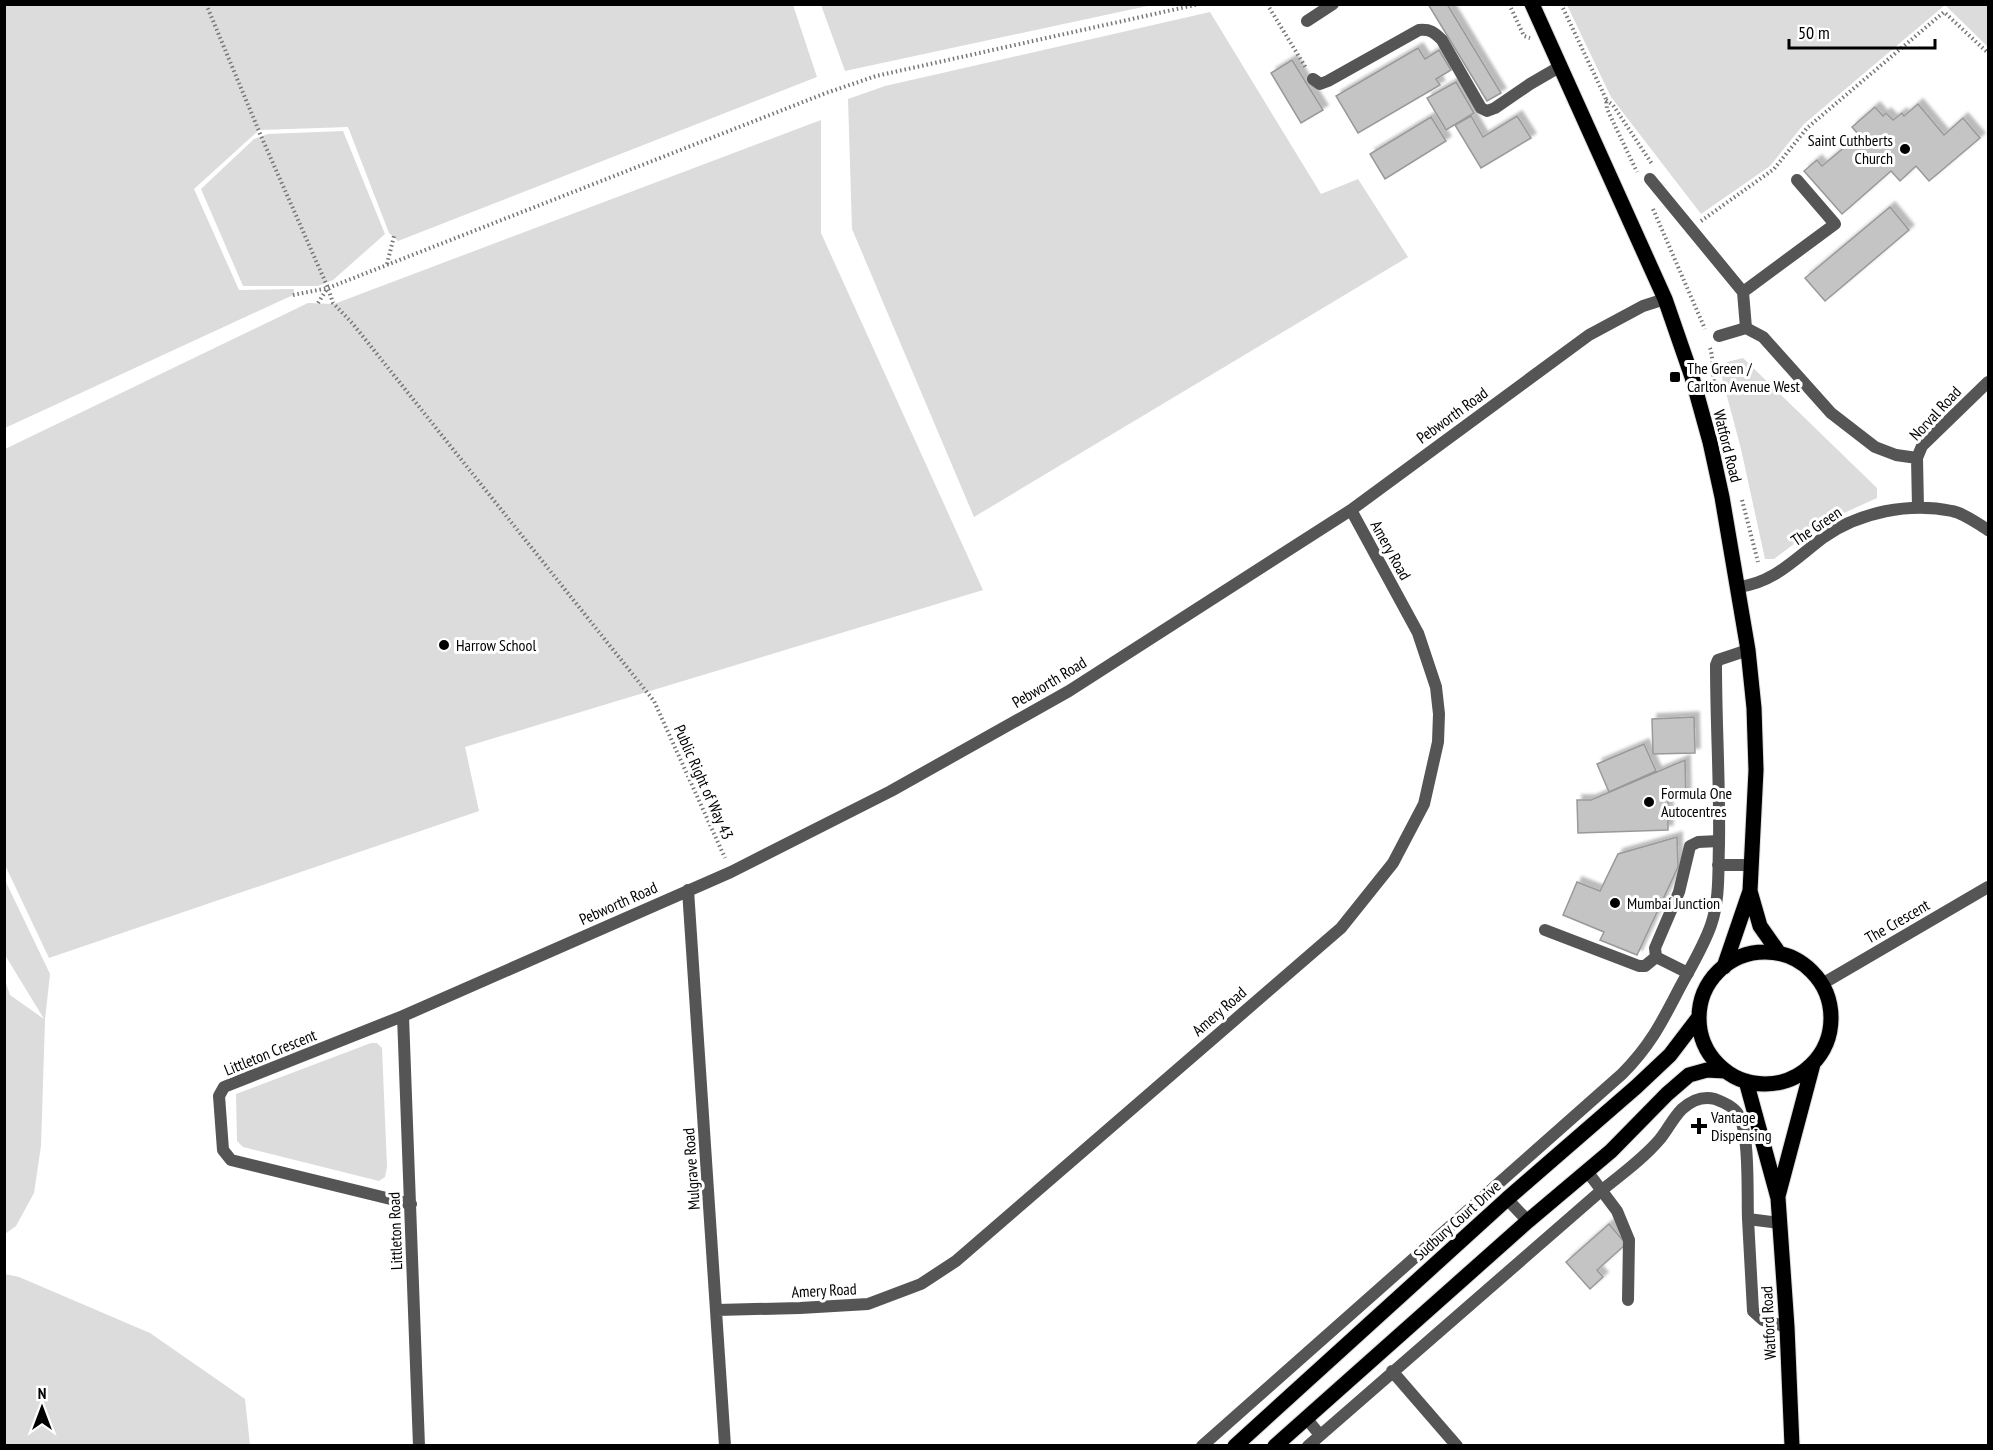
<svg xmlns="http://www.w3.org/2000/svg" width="1993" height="1450" font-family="'PT Sans Narrow',sans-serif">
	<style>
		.green { fill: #dcdcdc }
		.building { fill: #c4c4c4; stroke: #999; stroke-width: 1.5; filter: url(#shadow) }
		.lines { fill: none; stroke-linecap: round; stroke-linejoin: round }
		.primary-casing { stroke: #dbdbdb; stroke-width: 17 }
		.path { stroke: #777; stroke-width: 4; stroke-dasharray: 1.5 3; stroke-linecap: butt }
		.lane { stroke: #555; stroke-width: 12 }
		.street { stroke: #555; stroke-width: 12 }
		.primary { stroke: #000; stroke-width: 15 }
		.poi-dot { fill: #000; stroke: #fff; stroke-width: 2 }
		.labels { text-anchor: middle; stroke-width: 6; stroke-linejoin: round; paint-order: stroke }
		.poi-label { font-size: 16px; fill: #000; stroke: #fff; text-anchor: start }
		.street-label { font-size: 16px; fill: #000; stroke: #fff }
	</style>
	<defs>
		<filter id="shadow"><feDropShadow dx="5" dy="-5" stdDeviation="1.5" flood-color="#0004"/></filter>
	</defs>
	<rect width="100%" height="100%" fill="#fff"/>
	<path class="green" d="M 4,5 L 793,5 L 817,77 L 398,241 L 389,233 L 348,127 L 259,130 L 194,189 L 239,290 L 294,289 L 293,295 L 5,428 Z
		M 821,5 L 821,4 L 1152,5 L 845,71 Z
		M 1567,5 L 1988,5 L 1988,47 L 1945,5 L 1804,124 L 1770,166 L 1701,214 L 1611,97 Z
		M 1210,12 L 1321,194 L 1358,179 L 1408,257 L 974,517 L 852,229 L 848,99 L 885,86 Z
		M 821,120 L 821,233 L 983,590 L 465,747 L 479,811 L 49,958 L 5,865 L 5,449 L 308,303 L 334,304 Z
		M 343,131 L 385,234 L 333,280 L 318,286 L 243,286 L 201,189 L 254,139 L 268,134 Z
		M 1743,358 L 1877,488 L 1877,498 L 1822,523 L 1774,559 L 1765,559 L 1741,449 L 1720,370 L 1727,362 Z
		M 4,878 L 50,974 L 45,1020 L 41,1146 L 34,1193 L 16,1226 L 5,1234 L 5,980 L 10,995 L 44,1019 L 5,955 Z
		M 371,1043 L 377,1043 L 382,1048 L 387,1167 L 385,1177 L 379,1181 L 243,1147 L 237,1141 L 236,1094 Z
		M 5,1274 L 19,1277 L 150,1333 L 245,1399 L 250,1445 L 5,1445 Z"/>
	<path class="building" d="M 1428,4 L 1447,4 L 1501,93 L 1487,101 Z
		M 1418,48 L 1425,59 L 1439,50 L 1451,70 L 1436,79 L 1440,85 L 1358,133 L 1336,96 Z
		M 1292,60 L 1323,110 L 1301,123 L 1271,73 Z
		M 1456,82 L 1474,113 L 1446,130 L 1427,98 Z
		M 1918,104 L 1944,135 L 1963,118 L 1980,138 L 1929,181 L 1916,166 L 1900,181 L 1891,171 L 1842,214 L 1804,171 L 1817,160 L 1822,166 L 1859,135 L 1852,127 L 1875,107 L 1883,116 L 1886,113 L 1893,120 L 1902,113 L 1904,116 Z
		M 1471,116 L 1483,137 L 1517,116 L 1531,138 L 1481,168 L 1455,125 Z
		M 1431,117 L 1446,141 L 1385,179 L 1370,154 Z
		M 1890,207 L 1909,230 L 1825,301 L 1805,278 Z
		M 1694,717 L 1695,753 L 1653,754 L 1652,719 Z
		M 1644,744 L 1656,771 L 1609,792 L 1597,764 Z
		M 1685,760 L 1686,800 L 1668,801 L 1668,830 L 1578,833 L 1577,800 L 1591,800 Z
		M 1677,837 L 1678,867 L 1637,955 L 1600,940 L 1604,932 L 1563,915 L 1577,882 L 1600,891 L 1618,854 Z
		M 1609,1224 L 1626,1244 L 1597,1270 L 1603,1277 L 1590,1289 L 1566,1262 Z"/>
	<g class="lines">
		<g class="primary-casing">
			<path id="primary" d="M 1532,4 L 1665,299 L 1692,377 L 1710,442 L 1722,497 L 1748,650 L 1754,708 L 1756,770 L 1750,891 L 1724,967
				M 1750,891 L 1760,926 L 1779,953
				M1699 1018a66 66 0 1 1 132 0a66 66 0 1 1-132 0Z
				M 1746,1081 L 1778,1198 L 1787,1327 L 1792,1446
				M 1778,1196 L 1813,1064
				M 1235,1446 L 1507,1199 L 1636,1087 L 1670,1055 L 1699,1017
				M 1275,1446 L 1528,1221 L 1611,1151 L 1667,1094 L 1689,1075 L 1707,1070 L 1725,1071"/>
		</g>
		<path class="path" d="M 206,4 L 261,136 L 328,288 L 333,303 L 353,324 L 654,701 L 725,858
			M 1267,4 L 1306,68
			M 1509,4 L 1524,36 L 1530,38
			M 1561,4 L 1606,99 L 1607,109 L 1637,172
			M 1606,100 L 1613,105 L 1652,164
			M 1653,209 L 1705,329
			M 1701,221 L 1774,169 L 1807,128 L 1944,12 L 1988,53
			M 387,264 L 394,236
			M 293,295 L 328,288 L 826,93 L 876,76 L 1199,4
			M 318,303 L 327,289
			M 1710,348 C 1714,360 1712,375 1715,388
			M 1742,500 L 1758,562"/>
		<path class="lane" d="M 1307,21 L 1333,4
			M 1313,79 L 1320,84 L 1328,81 L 1419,30 C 1430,29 1434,32 1442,40 L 1481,108 L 1487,111 L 1495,108 L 1530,84 L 1561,66
			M 1650,179 L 1743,292 L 1746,328
			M 1743,292 L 1835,224 L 1797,180
			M 1545,930 L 1639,966 L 1645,966 L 1656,957
			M 1688,973 L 1656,957 L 1655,948 L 1679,892 L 1690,846 L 1698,842 L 1719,841
			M 1587,1171 L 1617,1211 L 1629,1240 L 1628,1300
			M 1602,1190 C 1622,1174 1644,1158 1660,1139 C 1668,1129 1673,1118 1682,1109 C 1692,1100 1703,1096 1715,1099 C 1723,1102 1734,1107 1738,1114 C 1750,1132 1747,1196 1748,1219 L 1780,1223
			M 1507,1199 L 1528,1221
			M 1748,1219 L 1753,1311 L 1763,1320 L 1787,1327
			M 1306,1418 L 1320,1435"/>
		<path class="street" d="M 1719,336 L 1746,328 L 1763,337 L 1831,413 L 1875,447 L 1896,455 L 1917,458
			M 1918,508 L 1917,458 L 1922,446 L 1988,382
			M 1738,587 C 1774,583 1796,558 1824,537 C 1859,512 1910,502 1952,511 C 1964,513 1978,524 1988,530
			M 1718,865 L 1752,865
			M 688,890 L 725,1446
			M 1822,984 L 1988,887
			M 403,1016 L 419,1446
			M 411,1204 L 231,1160 L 223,1150 L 219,1096 L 224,1087 L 403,1016 L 731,872 L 891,791 L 1069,691 L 1351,510 L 1589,335 L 1643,306 L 1665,299
			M 717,1310 L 800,1308 L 868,1304 L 921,1284 L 956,1261 L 1341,928 L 1393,863 L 1424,804 L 1438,742 L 1439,714 L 1436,687 L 1418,633 L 1351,510
			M 1392,1371 L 1457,1446
			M 1202,1446 L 1622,1074 C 1649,1047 1661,1024 1678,991 C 1689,970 1703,948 1711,925 C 1720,899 1718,871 1719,844 C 1720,784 1716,725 1716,665 L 1718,660 L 1748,650
			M 1308,1446 L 1602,1190"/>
		<use href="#primary" class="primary"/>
	</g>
	<g class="poi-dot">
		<circle cx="1905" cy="149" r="6"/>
		<rect x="1669" y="371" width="12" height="12" rx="3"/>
		<circle cx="444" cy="645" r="6"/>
		<circle cx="1649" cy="802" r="6"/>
		<circle cx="1615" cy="903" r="6"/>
		<path d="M1696 1117h6v6h6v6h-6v6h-6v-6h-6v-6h6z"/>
	</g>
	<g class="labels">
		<g class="poi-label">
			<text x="1893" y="146" text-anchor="end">Saint Cuthberts<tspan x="1893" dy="18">Church</tspan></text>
			<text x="1687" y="374">The Green /<tspan x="1687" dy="18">Carlton Avenue West</tspan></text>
			<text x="456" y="651">Harrow School</text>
			<text x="1661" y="799">Formula One<tspan x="1661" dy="18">Autocentres</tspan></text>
			<text x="1627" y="909">Mumbai Junction</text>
			<text x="1711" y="1123">Vantage<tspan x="1711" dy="18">Dispensing</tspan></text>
		</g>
		<g class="street-label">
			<text transform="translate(1935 413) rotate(-47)" y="6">Norval Road</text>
			<text transform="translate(1452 415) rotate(-36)" y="6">Pebworth Road</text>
			<text transform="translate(1728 446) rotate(76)" y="6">Watford Road</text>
			<text transform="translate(1816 526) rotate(-34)" y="6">The Green</text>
			<text transform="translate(1391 550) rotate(61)" y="6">Amery Road</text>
			<text transform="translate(1049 682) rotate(-31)" y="6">Pebworth Road</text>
			<text transform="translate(704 782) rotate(66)" y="6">Public Right of Way 43</text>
			<text transform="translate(618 903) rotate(-24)" y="6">Pebworth Road</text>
			<text transform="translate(1897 921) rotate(-30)" y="6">The Crescent</text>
			<text transform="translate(1219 1011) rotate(-41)" y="6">Amery Road</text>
			<text transform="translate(270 1052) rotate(-22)" y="6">Littleton Crescent</text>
			<text transform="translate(691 1169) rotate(-94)" y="6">Mulgrave Road</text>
			<text transform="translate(1457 1220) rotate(-42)" y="6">Sudbury Court Drive</text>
			<text transform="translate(395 1231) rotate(-92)" y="6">Littleton Road</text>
			<text transform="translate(824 1290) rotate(-3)" y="6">Amery Road</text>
			<text transform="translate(1768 1323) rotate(-93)" y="6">Watford Road</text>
		</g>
	</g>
	<rect width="1993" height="1450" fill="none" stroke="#000000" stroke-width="12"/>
	<g transform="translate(42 1408)" stroke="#ffffff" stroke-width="4.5" paint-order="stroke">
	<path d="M0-4.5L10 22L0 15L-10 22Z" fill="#000000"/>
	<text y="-9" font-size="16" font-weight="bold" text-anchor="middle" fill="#000000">N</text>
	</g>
	<path d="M1789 39v9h146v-9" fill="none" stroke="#000000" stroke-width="3"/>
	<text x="1798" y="39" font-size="18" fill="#000000" stroke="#ffffff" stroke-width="4.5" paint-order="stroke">50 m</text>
</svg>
